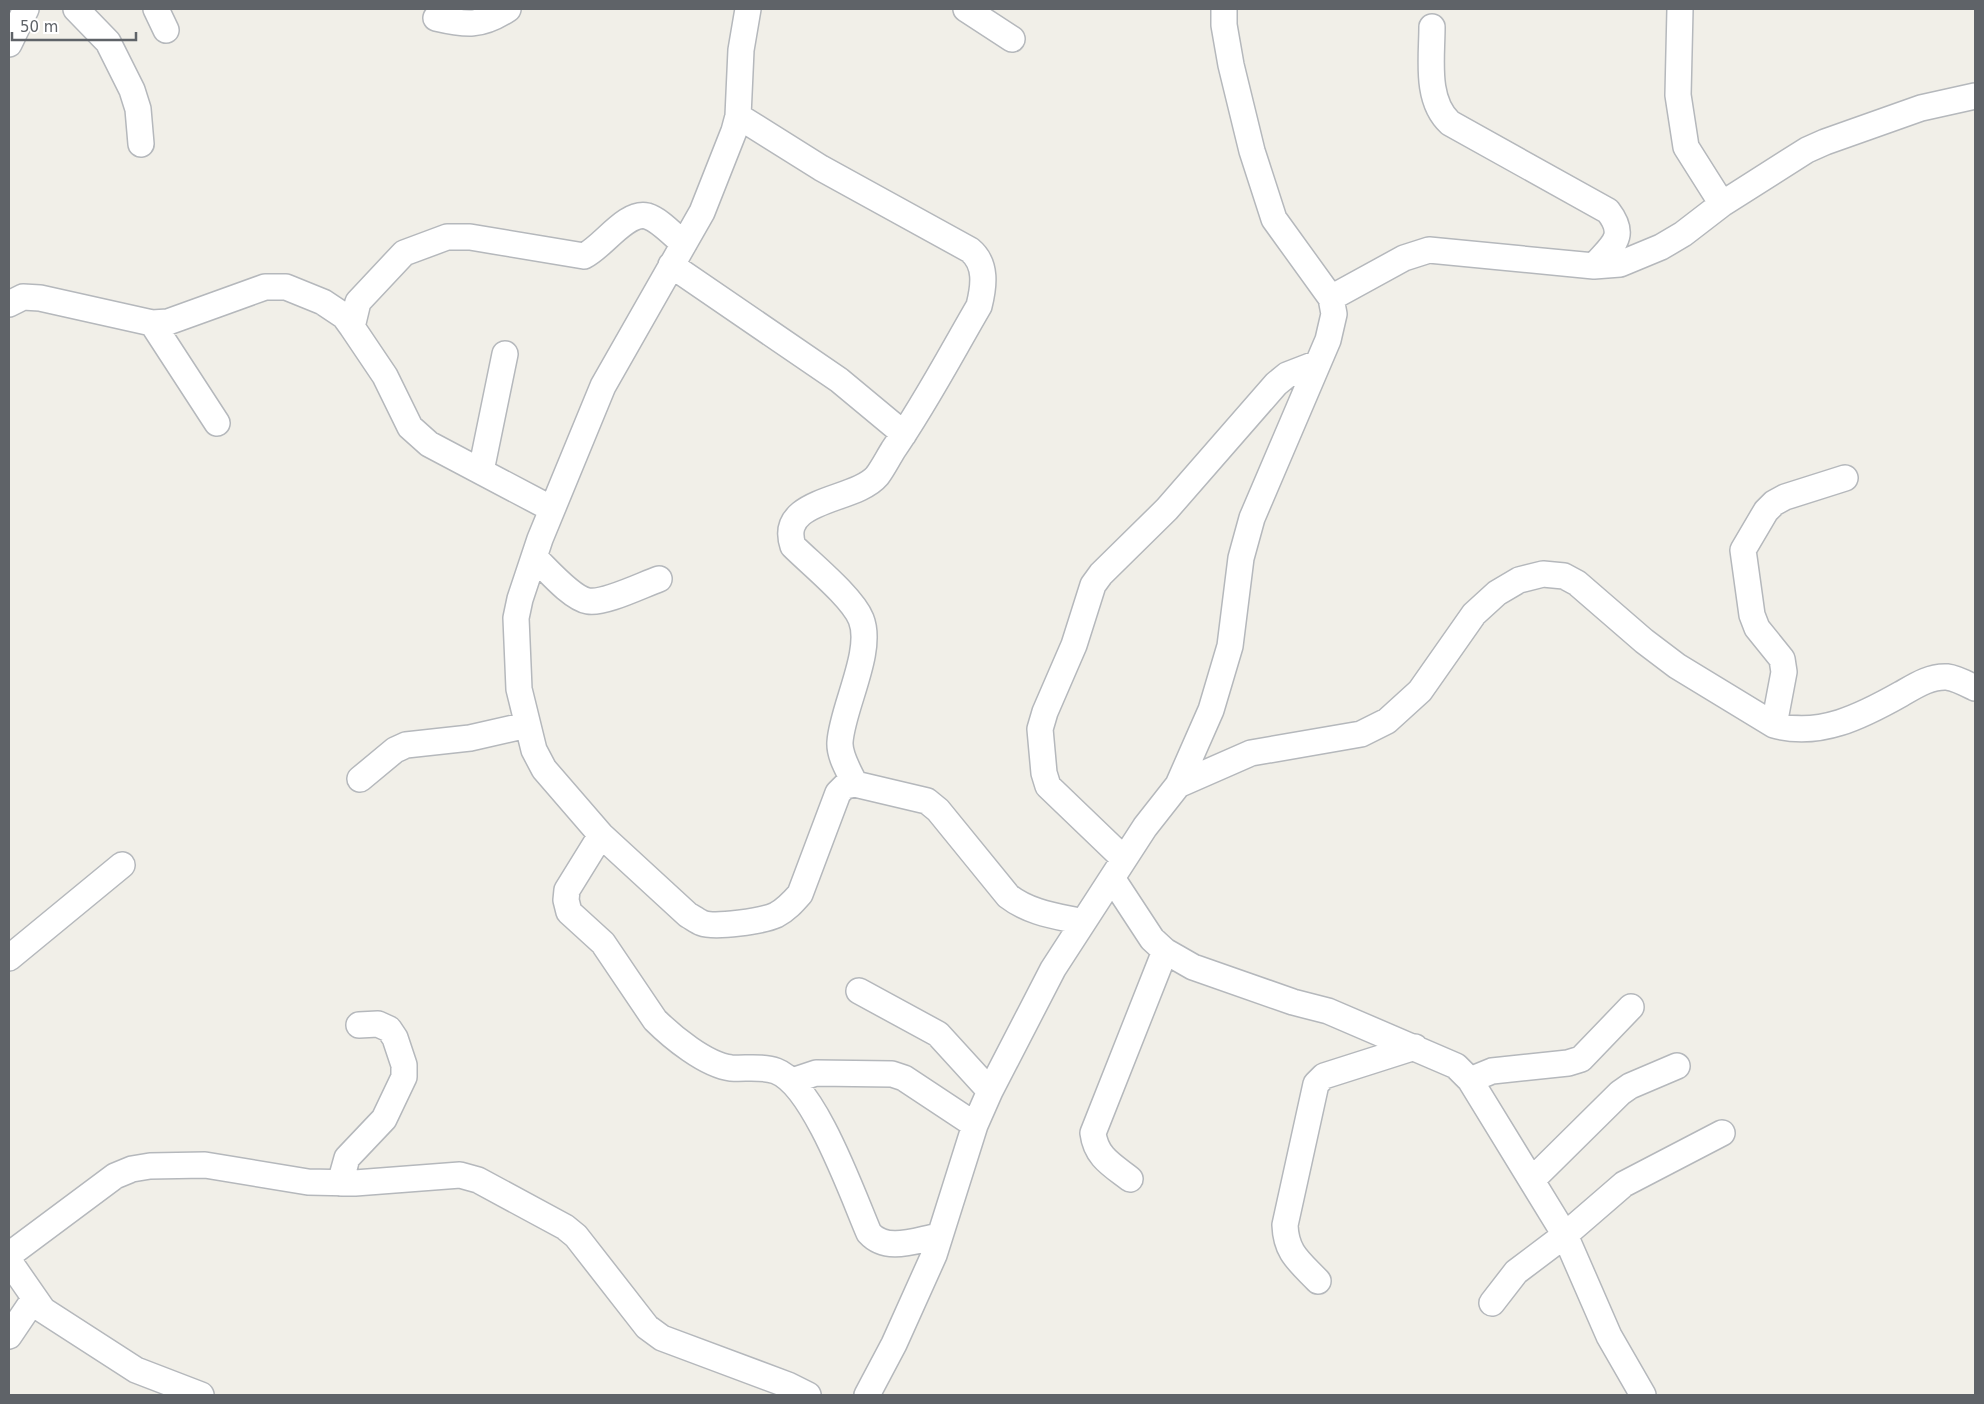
<svg xmlns="http://www.w3.org/2000/svg" width="1984" height="1404" font-family="'DejaVu Sans',sans-serif">
	<style>
		.lines { fill: none; stroke-linecap: round; stroke-linejoin: round }
		.minor-casing { stroke: #b5b8bc; stroke-width: 28 }
		.minor { stroke: #fff; stroke-width: 25 }
	</style>
	<rect width="100%" height="100%" fill="#f1efe8"/>
	<g class="lines">
		<g class="minor-casing">
			<path id="minor" d="M 76,9 L 108,42 L 132,90 L 138,109 L 141,144
				M 156,9 L 166,30
				M 748,9 L 741,50 L 738,116 L 734,131 L 702,212 L 603,386 L 540,539 L 520,599 L 516,618 L 519,689 L 534,750 L 544,769 L 601,835 L 688,915 C 692,917 697,921 702,923 C 715,928 763,921 776,915 C 786,910 793,902 800,894 L 838,793 L 845,786 L 855,784 L 927,801 L 938,810 L 1008,896 C 1030,913 1056,916 1083,922
				M 966,9 L 1012,39
				M 1680,9 L 1678,95 L 1686,147 L 1722,204
				M 436,18 C 466,25 481,27 508,9
				M 1432,27 C 1432,58 1425,100 1450,123 L 1608,211 C 1628,237 1612,245 1594,266
				M 9,44 L 26,9
				M 738,116 L 821,168 L 970,250 C 987,264 984,286 979,306 C 951,354 925,404 893,450 C 888,458 883,468 877,476 C 855,502 777,498 793,546 C 811,564 852,597 861,619 C 874,651 842,708 840,742 C 839,756 849,771 855,784
				M 671,265 L 839,380 L 904,434
				M 1331,298 L 1404,258 L 1429,250 L 1594,266 L 1620,264 L 1661,247 L 1683,234 L 1722,204 L 1807,150 L 1825,142 L 1921,108 L 1975,96
				M 9,304 L 23,297 L 40,298 L 152,323 L 168,322 L 265,287 L 286,287 L 323,302 L 344,316 L 352,327 L 385,376 L 410,427 L 429,444 L 552,509
				M 152,323 L 217,423
				M 352,327 L 358,302 L 404,253 L 447,237 L 470,237 L 584,256 C 603,247 626,211 647,216 C 660,220 673,235 684,244
				M 481,471 L 505,354
				M 534,557 C 546,568 571,598 588,601 C 604,604 642,585 659,579
				M 1774,725 L 1784,672 L 1782,659 L 1757,628 L 1752,615 L 1743,550 L 1766,511 L 1774,503 L 1785,497 L 1845,478
				M 360,779 L 395,750 L 406,745 L 470,738 L 527,725
				M 1178,785 L 1251,753 L 1361,734 L 1387,721 L 1420,691 L 1474,614 L 1497,593 L 1519,580 L 1543,574 L 1564,576 L 1577,583 L 1644,641 L 1677,666 L 1774,725 C 1819,738 1862,716 1901,694 C 1915,686 1930,676 1947,677 C 1956,678 1967,684 1975,688
				M 601,835 L 567,890 L 566,900 L 569,912 L 603,943 L 655,1020 C 672,1037 706,1065 731,1068 C 744,1069 763,1066 776,1071 C 814,1085 853,1196 869,1233 C 887,1253 916,1240 939,1236
				M 1124,859 L 1048,786 L 1044,773 L 1040,729 L 1045,712 L 1074,645 L 1093,585 L 1101,574 L 1167,509 L 1276,384 L 1287,375 L 1318,363
				M 1112,878 L 1152,939 L 1165,951 L 1193,967 L 1293,1002 L 1328,1011 L 1456,1066 L 1470,1080 L 1565,1235 L 1609,1336 L 1643,1395
				M 9,958 L 122,865
				M 859,991 L 938,1034 L 990,1091
				M 1470,1080 L 1492,1071 L 1568,1063 L 1581,1059 L 1631,1007
				M 792,1081 L 816,1073 L 892,1074 L 904,1078 L 975,1125
				M 1130,1179 C 1112,1165 1096,1157 1093,1133 L 1165,951
				M 1532,1180 L 1620,1093 L 1630,1086 L 1677,1066
				M 340,1183 L 347,1158 L 384,1119 L 404,1077 L 404,1065 L 395,1038 L 389,1029 L 378,1024 L 359,1025
				M 9,1255 L 115,1176 L 132,1169 L 150,1166 L 205,1165 L 308,1182 L 355,1183 L 460,1175 L 478,1180 L 565,1227 L 576,1236 L 647,1327 L 662,1338 L 788,1385 L 808,1395
				M 9,1261 L 43,1310 L 136,1370 L 201,1395
				M 1318,1281 C 1299,1261 1286,1253 1285,1225 L 1316,1084 L 1324,1076 L 1415,1047
				M 1492,1303 L 1516,1272 L 1565,1235 L 1624,1184 L 1722,1133
				M 9,1336 L 34,1299
				M 867,1395 L 894,1344 L 934,1255 L 975,1125 L 990,1091 L 1053,969 L 1145,827 L 1178,785 L 1211,710 L 1230,646 L 1241,558 L 1252,518 L 1328,340 L 1334,314 L 1331,298 L 1274,219 L 1252,151 L 1231,65 L 1224,25 L 1224,9"/>
		</g>
		<use href="#minor" class="minor"/>
	</g>
	<rect width="1984" height="1404" fill="none" stroke="#5f6368" stroke-width="20"/>
	<path d="M12 32v8h124v-8" fill="none" stroke="#5f6368" stroke-width="2.5"/>
	<text x="20" y="32" font-size="15" fill="#5f6368" stroke="#ffffff" stroke-width="4" paint-order="stroke">50 m</text>
</svg>
